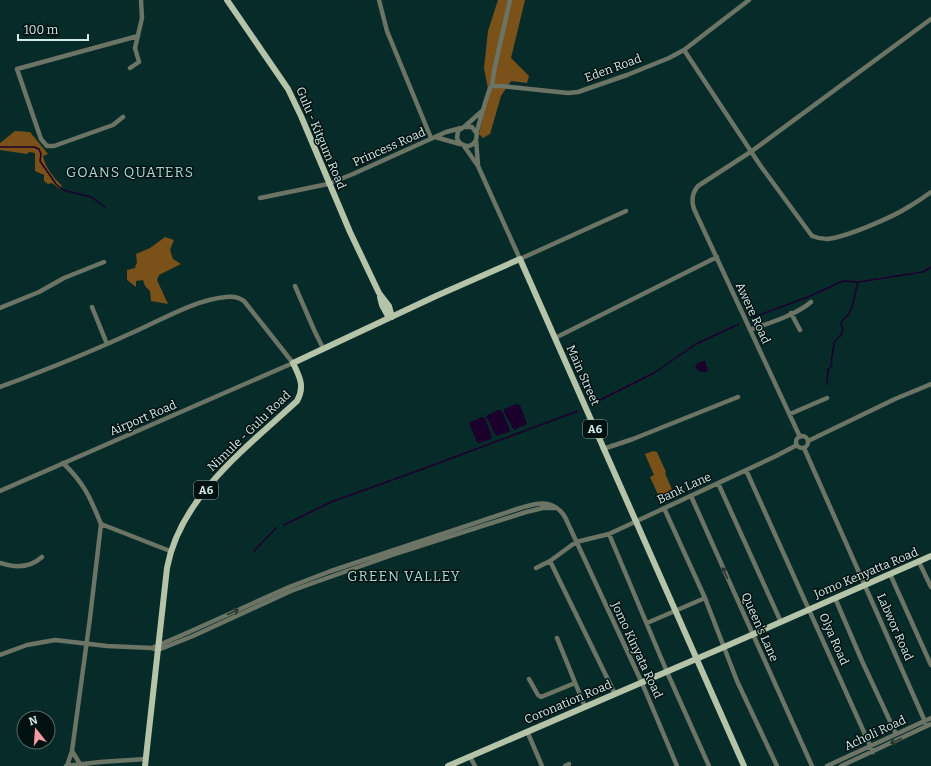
<svg xmlns="http://www.w3.org/2000/svg" width="931" height="766" font-family="Bitter,serif">
	<style>
		.forest { fill: #7a5118 }
		.water { fill: #1c002c }
		.lines { fill: none; stroke-linecap: round; stroke-linejoin: round }
		.stream { stroke: #1c002c; stroke-width: 1.5 }
		.minor { stroke: #6c7466; stroke-width: 4.5 }
		.major { stroke: #b5c4a8; stroke-width: 6 }
		.oneway { stroke: #26342e }
		.labels { text-anchor: middle; stroke-width: 3; stroke-linejoin: round; paint-order: stroke }
		.shield { fill: #011110; stroke: #94aaa8; stroke-width: 1 }
		.shield-label { font-size: 11px; font-weight: bold; fill: #d3ebe9 }
		.street-label { font-size: 12px; fill: #d3ebe9; stroke: #011110 }
		.quarter-label { font-size: 14px; letter-spacing: 1px; fill: #a9dad6; stroke: #011110 }
	</style>
	<rect width="100%" height="100%" fill="#062b29"/>
	<path class="forest" d="M 498,0 L 525,0 L 511,58 L 529,76 L 527,83 L 511,81 L 501,96 L 490,134 L 483,138 L 479,134 L 489,94 L 484,68 L 488,31 Z
		M 15,131 L 30,132 L 48,154 L 43,156 C 45,167 54,178 62,186 L 60,189 L 52,183 L 48,184 L 44,181 L 44,175 L 35,171 L 35,153 L 29,152 L 27,154 L 0,150 L 0,143 Z
		M 165,237 L 174,240 L 170,250 L 173,259 L 181,264 L 159,275 L 157,280 L 168,304 L 151,301 L 150,291 L 145,286 L 143,280 L 136,281 L 136,287 L 127,280 L 127,270 L 135,268 L 136,264 L 137,263 L 136,254 L 150,248 Z
		M 653,451 L 657,452 L 666,472 L 665,473 L 673,492 L 660,499 L 650,477 L 654,475 L 645,454 Z"/>
	<path class="water" d="M 705,361 L 708,371 L 703,372 L 698,371 L 695,366 L 698,363 Z
		M 516,404 L 520,405 L 527,424 L 514,430 L 504,412 L 504,409 Z
		M 498,410 L 502,411 L 510,430 L 509,432 L 496,436 L 486,416 Z
		M 482,417 L 485,418 L 492,437 L 491,439 L 480,443 L 477,442 L 469,423 Z"/>
	<g class="lines">
		<path class="stream" d="M 0,147 L 34,147 L 39,149 L 41,154 L 40,161 L 56,184 L 63,190 L 91,197 L 105,207
			M 754,317 L 808,297 L 843,281 L 858,282 L 923,272 L 931,267
			M 827,384 L 828,369 L 832,366 C 830,358 834,350 834,342 L 841,335 L 843,329 L 841,324 L 842,321 L 848,315 L 852,307 L 858,282
			M 592,404 L 654,373 L 696,344 L 739,324
			M 284,525 L 331,502 L 420,470 L 578,411
			M 254,551 L 276,528"/>
		<path class="minor" d="M 379,0 L 387,31 L 431,138
			M 684,50 L 760,165 L 812,236 C 817,238 821,239 827,239 C 847,237 893,217 910,206 C 917,202 924,197 931,192
			M 130,68 L 139,62 L 135,48 L 142,18 L 141,0
			M 492,86 L 494,71 L 510,0
			M 123,117 L 113,125 L 54,146 L 47,146 L 41,139 L 17,69 L 138,36
			M 464,127 L 482,111
			M 477,134 L 472,127 L 464,127 L 458,131 L 457,138 C 460,146 471,150 476,140 C 477,137 476,134 477,131 C 481,117 485,102 490,88 L 492,86 L 501,86 L 568,93 L 578,92 L 627,75 L 669,58 L 684,50 L 749,0
			M 435,137 L 460,144
			M 476,139 L 478,165
			M 464,146 L 478,166 L 520,259 L 626,211
			M 260,198 L 328,184 L 353,174 L 446,132 L 461,128
			M 295,286 L 315,332 L 323,348
			M 92,307 L 107,344
			M 0,308 L 39,292 L 64,278 L 104,262
			M 791,313 L 800,330
			M 750,330 C 769,323 796,315 811,302
			M 555,338 L 717,257
			M 0,387 C 43,371 86,354 127,335 C 158,322 193,300 226,297 C 233,296 239,297 244,301 L 293,363 L 0,491
			M 790,414 L 827,398
			M796 442a6 6 0 1 1 12 0a6 6 0 1 1-12 0Z
			M 800,437 L 694,209 C 691,200 692,193 698,186 L 752,151 L 931,19
			M 808,441 L 895,399 L 931,384
			M 804,448 L 927,726
			M 603,449 L 633,439 L 738,397
			M 63,463 C 84,483 90,497 101,524 L 170,551
			M 746,470 L 873,752
			M 718,483 L 781,622
			M 691,496 L 812,766
			M 664,508 L 705,598 L 737,681 L 777,766
			M 609,534 L 667,672 L 709,766
			M 550,561 L 615,694
			M 919,562 L 931,587
			M 0,563 C 15,568 30,568 42,557
			M 536,568 L 550,561 L 576,542 L 609,534 L 774,457 L 797,445
			M 890,574 L 931,665
			M 835,598 L 862,661 L 896,734
			M 647,623 L 705,598
			M 557,638 L 585,707
			M 152,648 L 189,632 L 289,587 L 331,571 L 514,510 C 533,504 552,496 565,517 L 642,683 L 677,766
			M 0,655 L 27,645 L 55,640 L 107,646 L 152,648 L 158,650 L 193,636 L 291,591 L 313,583 L 398,553 L 526,512 L 543,508 L 555,508
			M 529,679 L 538,695 L 541,697 L 575,683
			M 527,731 L 542,766
			M 72,751 L 80,764
			M 470,757 L 475,766
			M 66,766 L 100,762 L 146,759
			M 67,766 L 72,751 L 90,618 L 101,524
			M 565,766 L 569,764
			M 827,766 L 931,718
			M 841,766 L 931,724"/>
		<path class="major" d="M 227,0 L 288,89 L 301,116 L 350,232 L 379,293 L 389,306 L 392,317
			M 380,297 L 382,305 L 389,318
			M 145,766 L 167,568 C 180,497 247,447 297,401 C 305,387 300,377 293,363 L 436,296 L 520,259 L 744,766
			M 448,766 L 724,647 L 931,556"/>
	</g>
	<defs><path id="oneway-shaft" d="M-6 0H5M1.5-3L5.5 0L1.5 3" fill="none" stroke-width="1.6" stroke-linecap="round" stroke-linejoin="round"/></defs>
	<g class="oneway">
		<use href="#oneway-shaft" transform="translate(725 573) rotate(-114)"/>
		<use href="#oneway-shaft" transform="translate(233 612) rotate(-25)"/>
		<use href="#oneway-shaft" transform="translate(896 741) rotate(155)"/>
	</g>
	<g class="labels">
		<g class="shield">
			<rect x="583" y="420" width="24" height="18" rx="3"/>
			<rect x="194" y="481" width="24" height="18" rx="3"/>
		</g>
		<g class="shield-label">
			<text x="595" y="433">A6</text>
			<text x="206" y="494">A6</text>
		</g>
		<g class="street-label">
			<text transform="translate(613 68) rotate(-20)" y="4">Eden Road</text>
			<text transform="translate(321 138) rotate(67)" y="4">Gulu - Kitgum Road</text>
			<text transform="translate(389 147) rotate(-24)" y="4">Princess Road</text>
			<text transform="translate(753 313) rotate(65)" y="4">Awere Road</text>
			<text transform="translate(583 375) rotate(66)" y="4">Main Street</text>
			<text transform="translate(143 418) rotate(-23)" y="4">Airport Road</text>
			<text transform="translate(249 431) rotate(-44)" y="4">Nimule - Gulu Road</text>
			<text transform="translate(684 488) rotate(-25)" y="4">Bank Lane</text>
			<text transform="translate(866 573) rotate(-23)" y="4">Jomo Kenyatta Road</text>
			<text transform="translate(760 627) rotate(66)" y="4">Queen's Lane</text>
			<text transform="translate(895 627) rotate(66)" y="4">Labwor Road</text>
			<text transform="translate(834 639) rotate(66)" y="4">Olya Road</text>
			<text transform="translate(637 650) rotate(65)" y="4">Jomo Kinyata Road</text>
			<text transform="translate(568 702) rotate(-23)" y="4">Coronation Road</text>
			<text transform="translate(875 733) rotate(-25)" y="4">Acholi Road</text>
		</g>
		<g class="quarter-label">
			<text x="130" y="177">GOANS QUATERS</text>
			<text x="404" y="581">GREEN VALLEY</text>
		</g>
	</g>
	<g transform="translate(36 730) rotate(343)"><circle r="19" fill="#011110" stroke="#556867"/>
	<path d="M0-3L7 15L0 10L-7 15Z" fill="#f49aa7"/>
	<text y="-6" font-size="11" font-weight="bold" text-anchor="middle" fill="#d3ebe9">N</text>
	</g>
	<path d="M18 34v6h70v-6" fill="none" stroke="#d3ebe9" stroke-width="2"/>
	<text x="24" y="34" font-size="12" fill="#d3ebe9" stroke="#011110" stroke-width="3" paint-order="stroke">100 m</text>
</svg>
